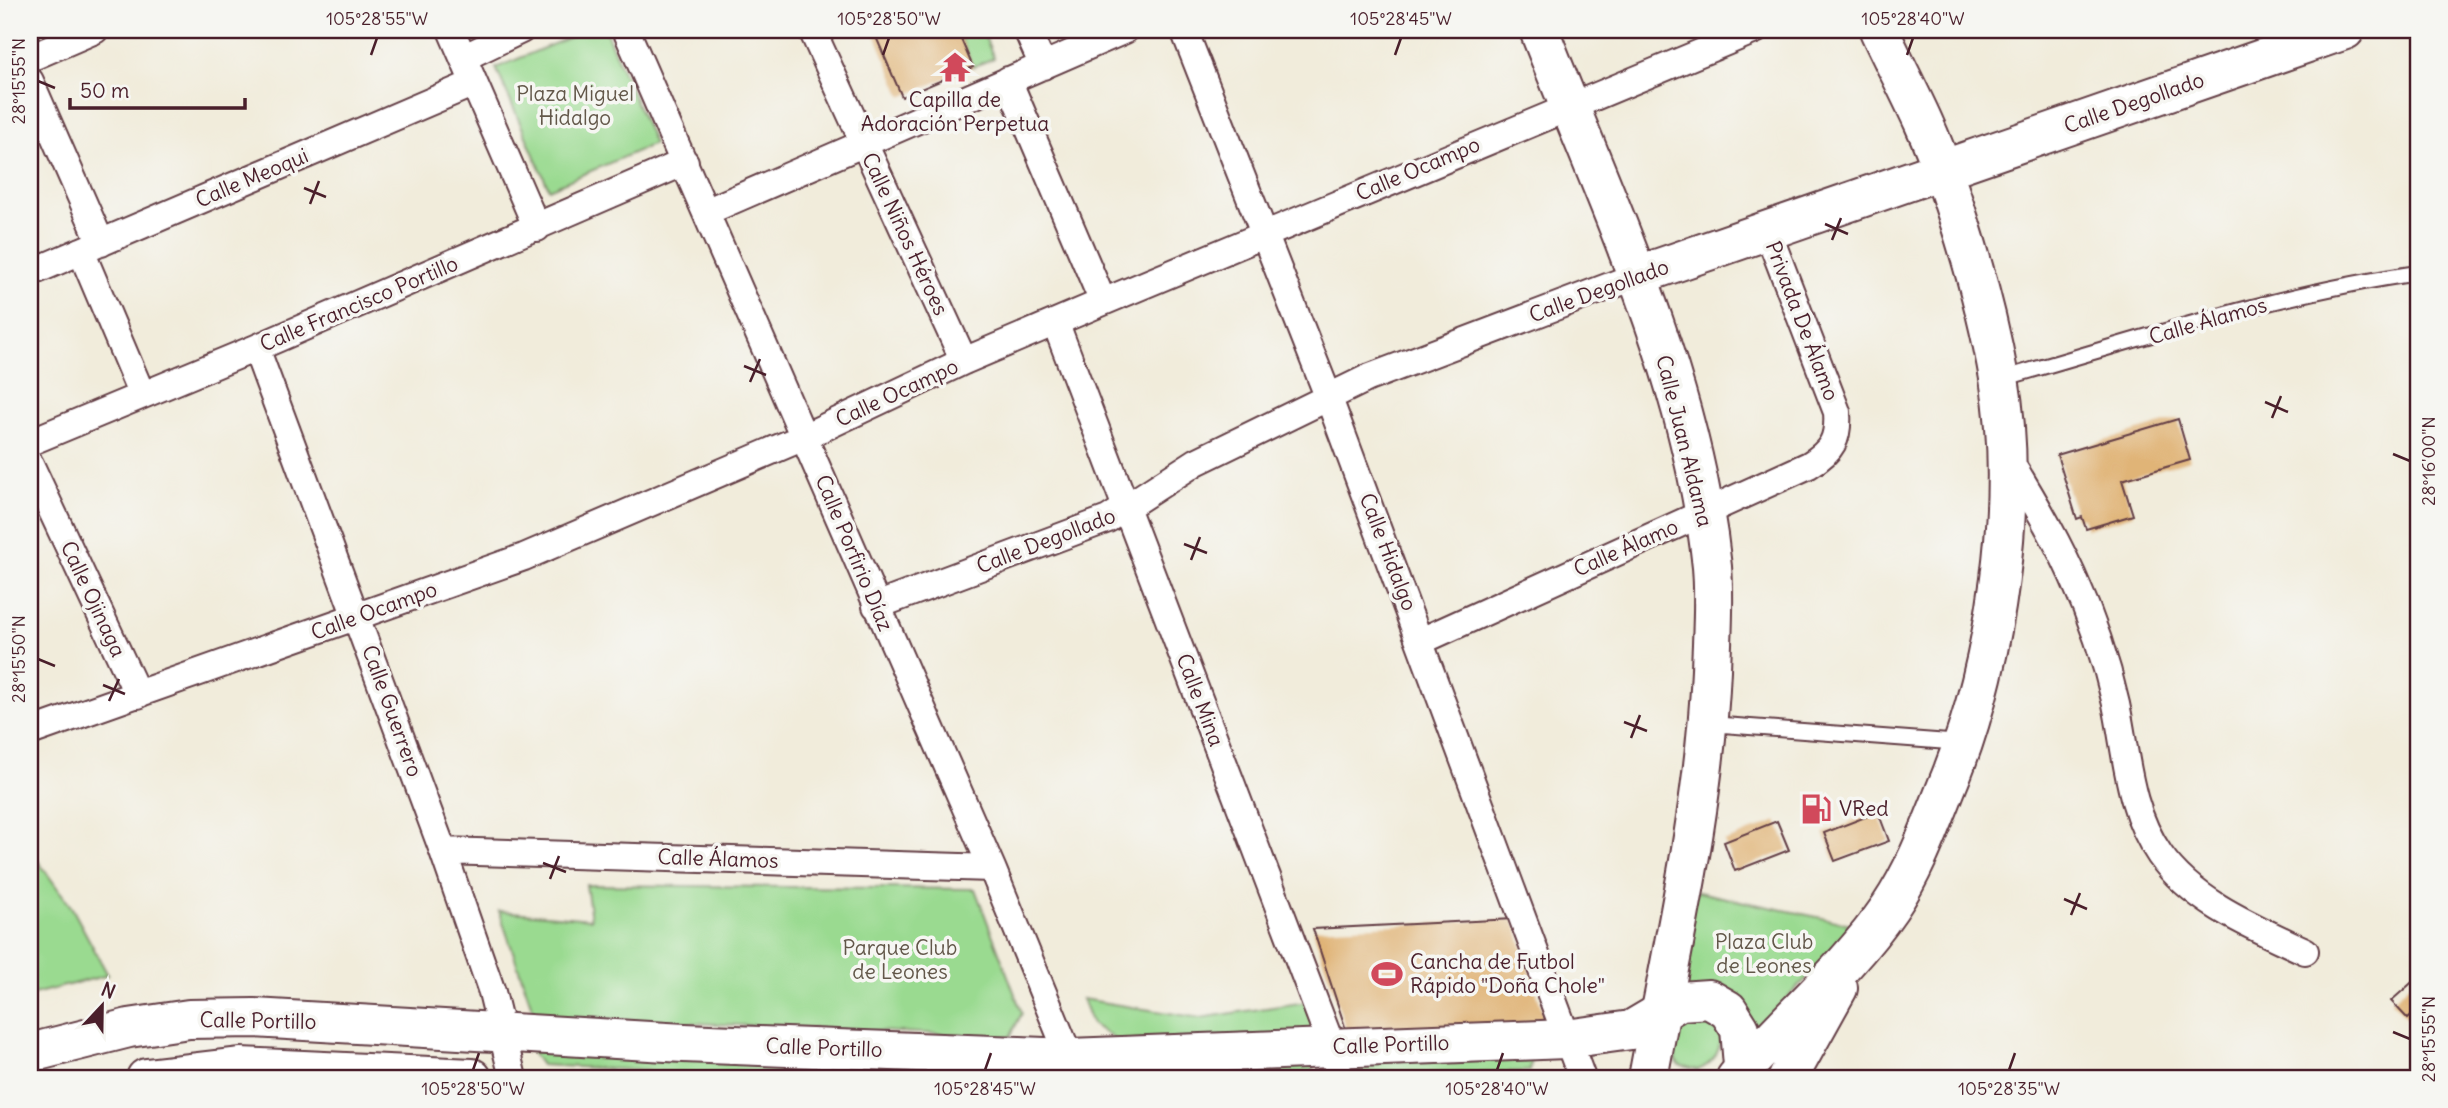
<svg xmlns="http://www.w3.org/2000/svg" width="2448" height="1108" font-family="Delius,sans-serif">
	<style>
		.green { fill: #9ada90; stroke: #727c5e; stroke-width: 2 }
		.building { fill: #e0b477 }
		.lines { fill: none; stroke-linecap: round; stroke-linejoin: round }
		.lane-casing { stroke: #633e45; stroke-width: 18 }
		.street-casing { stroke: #633e45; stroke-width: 30 }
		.secondary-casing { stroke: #633e45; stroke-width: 42 }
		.primary-casing { stroke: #633e45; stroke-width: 42 }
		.lane { stroke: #fff; stroke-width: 14 }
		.street { stroke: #fff; stroke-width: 26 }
		.secondary { stroke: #fff; stroke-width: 38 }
		.primary { stroke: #fff; stroke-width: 38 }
		.ticks { fill: none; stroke: #4a1f2b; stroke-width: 2.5 }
		.labels { text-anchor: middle; stroke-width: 7; stroke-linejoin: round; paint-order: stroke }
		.park-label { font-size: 21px; fill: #625749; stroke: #f6f6f2 }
		.poi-label { font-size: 21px; fill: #4a1f2b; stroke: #f6f6f2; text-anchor: start }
		.street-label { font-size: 21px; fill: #4a1f2b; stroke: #f6f6f2 }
		.neatline { fill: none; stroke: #4a1f2b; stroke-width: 2.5 }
		.ticks-label { font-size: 18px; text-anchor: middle; fill: #4a1f2b }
	</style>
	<rect width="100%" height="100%" fill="#f6f6f2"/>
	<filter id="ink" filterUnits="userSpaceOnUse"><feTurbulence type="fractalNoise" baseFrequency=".0143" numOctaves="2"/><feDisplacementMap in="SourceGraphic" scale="14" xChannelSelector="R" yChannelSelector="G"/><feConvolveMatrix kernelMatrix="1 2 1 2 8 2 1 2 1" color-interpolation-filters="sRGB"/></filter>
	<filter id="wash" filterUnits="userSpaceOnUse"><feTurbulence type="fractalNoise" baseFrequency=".00686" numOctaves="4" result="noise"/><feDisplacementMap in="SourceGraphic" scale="28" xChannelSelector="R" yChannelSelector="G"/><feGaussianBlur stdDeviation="1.57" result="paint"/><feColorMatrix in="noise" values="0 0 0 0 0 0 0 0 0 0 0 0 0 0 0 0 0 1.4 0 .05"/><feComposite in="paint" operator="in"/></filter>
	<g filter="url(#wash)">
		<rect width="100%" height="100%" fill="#f1ecdb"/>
		<path class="green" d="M 587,30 L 605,30 L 654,144 L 549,189 L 496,68 Z
			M 957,30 L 982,30 L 994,58 L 973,67 Z
			M 30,850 L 72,908 L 108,975 L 30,995 Z
			M 586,885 L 975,889 L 1022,1013 L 1010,1037 L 535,1016 L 499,911 L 591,919 Z
			M 1693,891 L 1860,926 L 1757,1027 L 1672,993 Z
			M 1082,999 L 1200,1018 L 1306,1002 L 1319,1034 L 1117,1041 L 1092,1024 Z
			M 1687,1013 L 1722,1022 C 1723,1042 1719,1062 1698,1070 L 1679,1065 C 1669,1050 1674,1025 1687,1013 Z
			M 529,1048 L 1023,1067 L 1026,1078 L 782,1078 L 541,1065 Z
			M 1532,1053 L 1530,1071 L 1350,1078 L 1349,1063 Z
			M 1310,1062 L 1316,1077 L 1118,1078 L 1116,1071 Z"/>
		<g id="blocks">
			<path class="building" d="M 873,30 L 957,30 L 973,67 L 902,97 Z
				M 2178,419 L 2190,460 L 2122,480 L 2133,515 L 2086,529 L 2082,517 L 2077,519 L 2057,455 Z
				M 1878,812 L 1889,841 L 1835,861 L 1824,833 Z
				M 1777,821 L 1789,850 L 1735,871 L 1724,842 Z
				M 1514,919 L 1548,1029 L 1349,1039 L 1313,929 Z
				M 2418,977 L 2418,1010 L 2408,1019 L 2391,1001 Z"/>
		</g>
	</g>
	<g filter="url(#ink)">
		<use href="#blocks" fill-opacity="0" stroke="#633e45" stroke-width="2"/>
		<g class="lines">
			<g class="lane-casing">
				<path id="lane" d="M 2001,379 C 2138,340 2276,293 2418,273
					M 1710,724 L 1962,743"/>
			</g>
			<g class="street-casing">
				<path id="street" d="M 451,30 L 537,228
					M 626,30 L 992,868 L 1078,1078
					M 812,30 L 964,361
					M 1027,30 L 1043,66
					M 1184,30 L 1328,396 L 1582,1078
					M 30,58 L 95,30
					M 463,58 L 521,30
					M 1008,80 L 1103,302
					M 30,81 L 101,243
					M 708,211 L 1125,30
					M 81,251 L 142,395
					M 30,273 L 474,83
					M 1056,324 L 1332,1047 L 1340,1078
					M 256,348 L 443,851 L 492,992 L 513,1078
					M 30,442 L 256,348 L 685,162
					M 2007,457 C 2057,536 2095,611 2116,704 C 2127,756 2128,809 2160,855 C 2194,903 2254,927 2305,951
					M 30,464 L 138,695
					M 876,606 L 1108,519 L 1196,462 L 1368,378 L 1639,275
					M 1421,641 L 1809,465 C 1832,451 1839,439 1837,412 L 1767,230
					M 30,732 L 524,557 L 804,437 L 964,361 L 1103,302 L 1755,30
					M 443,851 L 992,868"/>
			</g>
			<g class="secondary-casing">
				<path id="secondary" d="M 1639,275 L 2345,30
					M 30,1053 L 129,1028 L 189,1019 L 254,1018 L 684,1043 L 1069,1058 L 1566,1039 L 1631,1030 L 1680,1001 L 1709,999 L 1728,1010 L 1740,1029 L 1744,1078
					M 146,1078 L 240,1067 L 472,1078"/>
			</g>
			<g class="primary-casing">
				<path id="primary" d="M 1539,30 C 1607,204 1692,378 1712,567 C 1715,601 1712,636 1711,670 C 1705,808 1673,943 1648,1078
					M 1736,1078 C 1786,1020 1847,970 1890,907 C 1917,867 1933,820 1951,776 C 1996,662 2020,500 1999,378 C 1987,309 1966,238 1943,172 C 1927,123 1900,76 1879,30
					M 1788,1078 L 1838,988"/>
			</g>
			<use href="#lane" class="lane"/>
			<use href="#street" class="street"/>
			<use href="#secondary" class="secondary"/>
			<use href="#primary" class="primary"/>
		</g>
	</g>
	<path class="ticks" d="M 371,55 L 377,38M 883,55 L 889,38M 1395,55 L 1401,38M 1907,55 L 1913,38M 38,81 L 55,88M 304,188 L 326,197M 310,204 L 319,181M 1825,224 L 1848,234M 1832,240 L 1841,218M 744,366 L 766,375M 750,382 L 760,359M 2265,402 L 2288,412M 2272,418 L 2281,396M 2393,454 L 2410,461M 1184,544 L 1207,553M 1191,560 L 1200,537M 38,659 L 55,666M 103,685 L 125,694M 109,701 L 119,679M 1624,722 L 1647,731M 1631,738 L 1640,715M 543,863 L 566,872M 550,879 L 559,856M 2064,899 L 2087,909M 2071,915 L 2080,893M 2393,1032 L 2410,1039M 473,1070 L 479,1053M 985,1070 L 991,1053M 1497,1070 L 1503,1053M 2009,1070 L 2015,1053"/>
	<defs>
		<g id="temple-bare" transform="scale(2.415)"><path d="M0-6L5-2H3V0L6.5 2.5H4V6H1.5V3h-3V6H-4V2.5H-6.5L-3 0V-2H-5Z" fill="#d1495b" stroke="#f6f6f2" stroke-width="2.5" paint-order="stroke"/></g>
		<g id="fuel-bare" transform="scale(2.415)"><path d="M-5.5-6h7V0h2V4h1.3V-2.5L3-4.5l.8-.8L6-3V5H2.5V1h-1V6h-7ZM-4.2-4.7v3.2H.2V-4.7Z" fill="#d1495b" stroke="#f6f6f2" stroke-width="2.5" paint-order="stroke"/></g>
		<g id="stadium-bare" transform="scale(2.415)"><path d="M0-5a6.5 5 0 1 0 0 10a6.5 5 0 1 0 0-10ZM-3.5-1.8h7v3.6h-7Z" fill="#d1495b" stroke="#f6f6f2" stroke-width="2.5" paint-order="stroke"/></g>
	</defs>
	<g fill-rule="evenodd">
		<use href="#temple-bare" x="955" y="67"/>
		<use href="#fuel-bare" x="1816" y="809"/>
		<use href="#stadium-bare" x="1387" y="974"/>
	</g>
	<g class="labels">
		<g class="park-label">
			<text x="575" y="101">Plaza Miguel<tspan x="575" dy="24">Hidalgo</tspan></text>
			<text x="1764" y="949">Plaza Club<tspan x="1764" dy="24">de Leones</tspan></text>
			<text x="900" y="955">Parque Club<tspan x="900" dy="24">de Leones</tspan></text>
		</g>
		<g class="poi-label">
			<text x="955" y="107" text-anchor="middle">Capilla de<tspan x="955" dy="24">Adoración Perpetua</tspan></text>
			<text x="1839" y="816">VRed</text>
			<text x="1410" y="969">Cancha de Futbol<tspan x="1410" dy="24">Rápido "Doña Chole"</tspan></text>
		</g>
		<g class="street-label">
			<text transform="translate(2134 103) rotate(-19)" y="7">Calle Degollado</text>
			<text transform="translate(1418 169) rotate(-23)" y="7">Calle Ocampo</text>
			<text transform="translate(252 178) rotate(-23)" y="7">Calle Meoqui</text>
			<text transform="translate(905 234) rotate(65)" y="7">Calle Niños Héroes</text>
			<text transform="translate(1599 291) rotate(-20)" y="7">Calle Degollado</text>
			<text transform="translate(359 304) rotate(-23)" y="7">Calle Francisco Portillo</text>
			<text transform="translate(1802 321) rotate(69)" y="7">Privada De Álamo</text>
			<text transform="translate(2208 321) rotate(-16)" y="7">Calle Álamos</text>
			<text transform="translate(897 393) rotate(-25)" y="7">Calle Ocampo</text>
			<text transform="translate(1684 441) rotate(76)" y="7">Calle Juan Aldama</text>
			<text transform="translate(1046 541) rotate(-21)" y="7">Calle Degollado</text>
			<text transform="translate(1626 548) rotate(-24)" y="7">Calle Álamo</text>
			<text transform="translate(1388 552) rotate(69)" y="7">Calle Hidalgo</text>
			<text transform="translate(854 553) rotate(67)" y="7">Calle Porfirio Díaz</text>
			<text transform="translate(93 599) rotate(65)" y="7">Calle Ojinaga</text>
			<text transform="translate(374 611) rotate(-20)" y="7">Calle Ocampo</text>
			<text transform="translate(1200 700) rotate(69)" y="7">Calle Mina</text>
			<text transform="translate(392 711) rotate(70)" y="7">Calle Guerrero</text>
			<text transform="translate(718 859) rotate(2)" y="7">Calle Álamos</text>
			<text transform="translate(258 1021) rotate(1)" y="7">Calle Portillo</text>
			<text transform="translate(1391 1045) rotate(-2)" y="7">Calle Portillo</text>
			<text transform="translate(824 1048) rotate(2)" y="7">Calle Portillo</text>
		</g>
	</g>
	<rect width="2448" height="1108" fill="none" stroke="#f6f6f2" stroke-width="77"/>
	<g transform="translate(102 1006) rotate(22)" stroke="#f6f6f2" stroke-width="5" paint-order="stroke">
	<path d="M0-5L12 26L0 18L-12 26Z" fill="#4a1f2b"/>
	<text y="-10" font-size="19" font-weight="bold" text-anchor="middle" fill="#4a1f2b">N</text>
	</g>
	<path d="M70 98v10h175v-10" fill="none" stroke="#4a1f2b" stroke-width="3.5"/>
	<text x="80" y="98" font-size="21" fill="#4a1f2b" stroke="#f6f6f2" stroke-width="5" paint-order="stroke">50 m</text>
	<rect x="38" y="38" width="2372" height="1032" class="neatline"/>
	<g class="ticks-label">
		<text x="377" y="25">105°28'55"W</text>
		<text x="889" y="25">105°28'50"W</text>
		<text x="1401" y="25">105°28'45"W</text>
		<text x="1913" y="25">105°28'40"W</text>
		<text transform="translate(19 81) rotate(-90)" y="6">28°15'55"N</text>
		<text transform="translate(2429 461) rotate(-90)" y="6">28°16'00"N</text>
		<text transform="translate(19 659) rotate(-90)" y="6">28°15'50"N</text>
		<text transform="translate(2429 1039) rotate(-90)" y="6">28°15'55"N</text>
		<text x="473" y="1095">105°28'50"W</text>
		<text x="985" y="1095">105°28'45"W</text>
		<text x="1497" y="1095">105°28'40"W</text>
		<text x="2009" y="1095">105°28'35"W</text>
	</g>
</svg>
